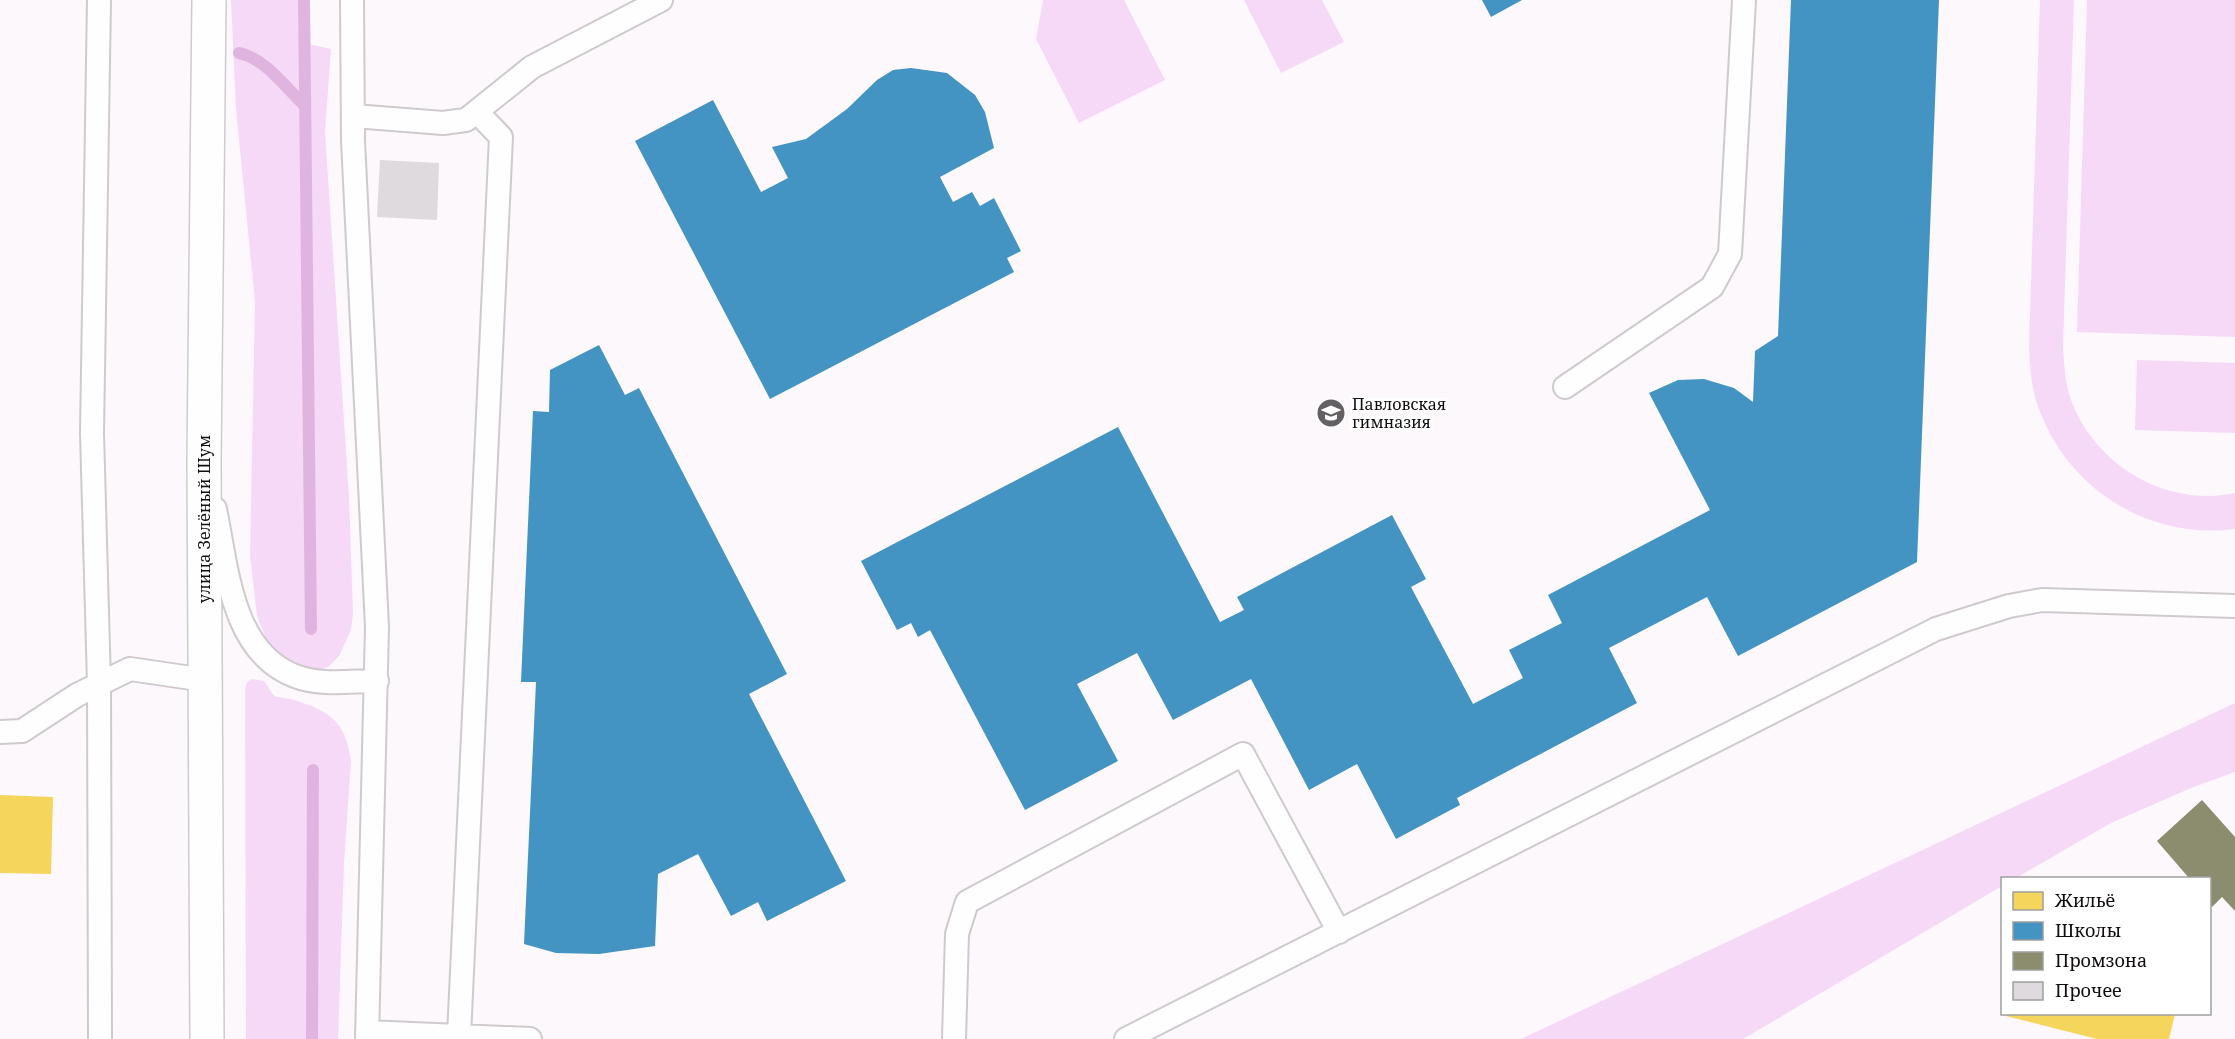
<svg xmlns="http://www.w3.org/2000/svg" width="2235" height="1039" font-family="'Noto Serif',serif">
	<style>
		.green { fill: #f6d9f6 }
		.homes { fill: #f6d55c }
		.schools { fill: #4393c3 }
		.industry { fill: #8c8c6e }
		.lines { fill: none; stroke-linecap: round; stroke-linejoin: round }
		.stream { stroke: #dfb5df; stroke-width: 12 }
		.building { fill: #dedade }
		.service-casing { stroke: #cfcace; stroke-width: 26 }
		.secondary-casing { stroke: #cfcace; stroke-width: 36 }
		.service { stroke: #fffeff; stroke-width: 22 }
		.secondary { stroke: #fffeff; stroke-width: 33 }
		.labels { text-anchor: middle; stroke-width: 6; stroke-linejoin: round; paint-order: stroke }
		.poi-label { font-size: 16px; fill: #100c10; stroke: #fff; text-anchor: start }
		.street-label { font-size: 16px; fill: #100c10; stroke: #fff }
	</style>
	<rect width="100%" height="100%" fill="#fcf8fc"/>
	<path class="green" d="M 231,0 L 304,0 L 304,43 L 331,49 L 325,132 L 349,497 L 353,613 L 351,630 L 339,656 L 328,667 L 316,671 L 290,663 L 269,646 L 257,616 L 250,556 L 255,302 L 236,109 Z
		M 1043,0 L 1124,0 L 1165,80 L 1079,123 L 1036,39 Z
		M 1244,0 L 1322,0 L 1344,42 L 1281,73 Z
		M 2040,0 L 2074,0 L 2063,347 C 2064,364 2065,381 2070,397 C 2093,464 2165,508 2235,493 L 2235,529 C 2149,540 2069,490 2039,409 C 2031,389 2030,367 2029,345 Z
		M 2087,0 L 2235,0 L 2235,337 L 2077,332 Z
		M 2137,360 L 2235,363 L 2235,433 L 2135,430 Z
		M 252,679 L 264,681 C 268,685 270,692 275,696 C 280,698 288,698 294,700 C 330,711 346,722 351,761 L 344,863 L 338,1039 L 246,1039 L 245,689 L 247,682 Z
		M 2235,703 L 2235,772 L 2191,788 L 2111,823 L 2016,878 L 2002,878 L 2002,886 L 1743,1039 L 1521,1039 Z"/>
	<path class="homes" d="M 0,795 L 53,797 L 51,874 L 0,873 Z
		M 2007,1014 L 2175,1014 L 2169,1039 L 2097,1039 L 2006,1016 Z"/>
	<path class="schools" d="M 1482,0 L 1522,0 L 1491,17 Z
		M 1791,0 L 1939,0 L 1917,562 L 1738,656 L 1707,597 L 1609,648 L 1637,703 L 1457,798 L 1460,805 L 1396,839 L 1357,764 L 1309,790 L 1251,679 L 1173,720 L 1137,653 L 1077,684 L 1118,761 L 1025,810 L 930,630 L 918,637 L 911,623 L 897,630 L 861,561 L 1118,427 L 1220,622 L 1244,610 L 1237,597 L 1392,515 L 1426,579 L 1411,587 L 1473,704 L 1523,678 L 1509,650 L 1562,623 L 1548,595 L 1710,510 L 1649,393 L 1678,380 L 1704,379 L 1734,388 L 1753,402 L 1755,351 L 1778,336 Z
		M 911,68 L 947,73 L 975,95 L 985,112 L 994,148 L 940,177 L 953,202 L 972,192 L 980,206 L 994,198 L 1021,251 L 1007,258 L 1014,272 L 770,399 L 635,141 L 713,100 L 761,192 L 788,178 L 772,147 L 806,139 L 847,109 L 877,80 L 893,70 Z
		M 599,345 L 625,395 L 639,388 L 787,674 L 749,694 L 846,881 L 767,921 L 758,902 L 731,916 L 698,854 L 658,874 L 655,946 L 599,954 L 556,953 L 524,944 L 536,682 L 521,682 L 533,411 L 549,412 L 550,370 Z"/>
	<path class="industry" d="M 2202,800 L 2235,837 L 2235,911 L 2222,897 L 2212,907 L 2210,903 L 2210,878 L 2189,878 L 2157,841 Z"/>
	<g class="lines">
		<path class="stream" d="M 304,0 L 311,629
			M 239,53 C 265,58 286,88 305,106
			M 312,1039 L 313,770"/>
	</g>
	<path class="building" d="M 380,160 L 439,163 L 437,220 L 377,217 Z"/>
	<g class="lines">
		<g class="service-casing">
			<path id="service" d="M 99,0 L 92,433 L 99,684 L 100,1039
				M 352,0 L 353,141 L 377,627 L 367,1039
				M 354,116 L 443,123 L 466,120 L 532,67 L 661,0
				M 1565,387 L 1712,287 L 1730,254 L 1744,0
				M 215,509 C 227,566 231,652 295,676 C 320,686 351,681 377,681
				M 0,732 L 22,731 L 77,695 L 130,669 L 205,680
				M 367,1032 L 530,1039
				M 459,1036 L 501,137 L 477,112
				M 954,1039 L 957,934 L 967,902 L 1243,754 L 1339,932
				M 1126,1039 L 1936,629 L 2009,606 L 2042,600 L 2235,606"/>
		</g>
		<g class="secondary-casing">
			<path id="secondary" d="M 207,1039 L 204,461 L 209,0"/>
		</g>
		<use href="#service" class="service"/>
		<use href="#secondary" class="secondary"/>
	</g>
	<defs>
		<g id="school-disc" transform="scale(1.5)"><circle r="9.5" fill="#635f63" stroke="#fff"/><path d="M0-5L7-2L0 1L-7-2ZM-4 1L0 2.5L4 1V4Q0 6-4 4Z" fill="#fff"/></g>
	</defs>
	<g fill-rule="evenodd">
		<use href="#school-disc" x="1331" y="413"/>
	</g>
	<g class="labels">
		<g class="poi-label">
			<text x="1352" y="410">Павловская<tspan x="1352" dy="18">гимназия</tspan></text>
		</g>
		<g class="street-label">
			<text transform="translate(204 519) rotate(-90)" y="6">улица Зелёный Шум</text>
		</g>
	</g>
	<rect x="2001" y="877" width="210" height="138" fill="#ffffff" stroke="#9f9e9f" stroke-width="1.5"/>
	<rect x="2013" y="892" width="30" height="18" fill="#f6d55c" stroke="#9f9e9f" stroke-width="1.5"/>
	<text x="2055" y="907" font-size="18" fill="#100c10">Жильё</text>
	<rect x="2013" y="922" width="30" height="18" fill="#4393c3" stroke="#9f9e9f" stroke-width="1.5"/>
	<text x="2055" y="937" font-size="18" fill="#100c10">Школы</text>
	<rect x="2013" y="952" width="30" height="18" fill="#8c8c6e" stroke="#9f9e9f" stroke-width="1.5"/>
	<text x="2055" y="967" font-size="18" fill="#100c10">Промзона</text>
	<rect x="2013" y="982" width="30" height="18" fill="#dedade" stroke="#9f9e9f" stroke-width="1.5"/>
	<text x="2055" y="997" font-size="18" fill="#100c10">Прочее</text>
</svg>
